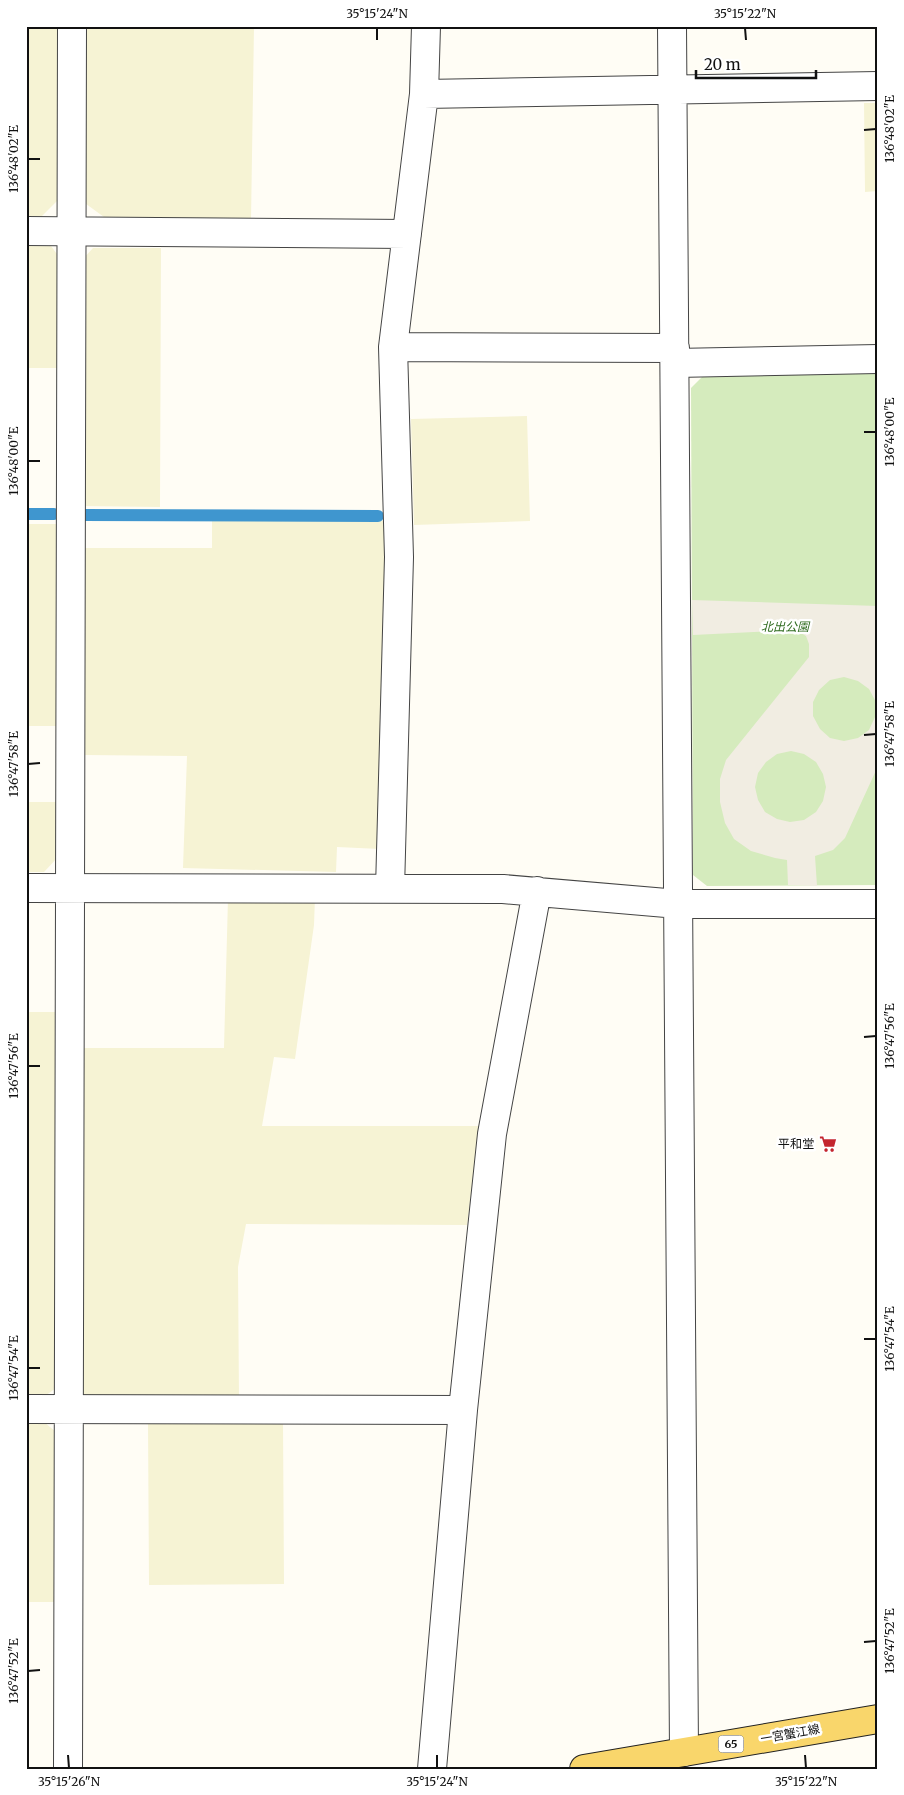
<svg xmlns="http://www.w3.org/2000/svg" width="904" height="1795" font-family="Merriweather,'Noto Sans JP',serif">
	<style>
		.farmland { fill: #f6f3d4 }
		.green { fill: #d5ebbd }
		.plaza { fill: #f1ede2; fill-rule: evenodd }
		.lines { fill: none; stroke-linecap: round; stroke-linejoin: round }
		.stream { stroke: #3f96cf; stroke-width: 12 }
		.minor-casing { stroke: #444; stroke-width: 30 }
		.primary-casing { stroke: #222; stroke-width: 30 }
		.minor { stroke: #fff; stroke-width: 28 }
		.primary { stroke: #f9d66b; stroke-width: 28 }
		.ticks { fill: none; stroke: #111; stroke-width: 2 }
		.labels { text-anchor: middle; stroke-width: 5; stroke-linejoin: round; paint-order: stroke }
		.shield { fill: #fff; stroke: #585858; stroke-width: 1 }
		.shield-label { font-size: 11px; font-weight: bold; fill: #111 }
		.park-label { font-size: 12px; font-style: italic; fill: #2f6b1f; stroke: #fff }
		.poi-label { font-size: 12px; fill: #111; stroke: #fff; text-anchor: end }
		.street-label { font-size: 12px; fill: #111; stroke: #fff }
		.neatline { fill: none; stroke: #111; stroke-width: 2 }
		.ticks-label { font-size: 12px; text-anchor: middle; fill: #111 }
	</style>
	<rect width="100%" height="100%" fill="#fffdf5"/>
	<path class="farmland" d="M 26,26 L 59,26 L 59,199 L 42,216 L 26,216 Z
		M 84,26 L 254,26 L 251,220 L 104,217 L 82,201 Z
		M 864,103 L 878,103 L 878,191 L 865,192 Z
		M 26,238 L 41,238 L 51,246 L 60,258 L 59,368 L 26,368 Z
		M 93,248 L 161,248 L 160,507 L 82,506 L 83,259 Z
		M 527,416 L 530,521 L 414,525 L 411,419 Z
		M 212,521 L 386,521 L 387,548 L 380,849 L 337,847 L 336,872 L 183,868 L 187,756 L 85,755 L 85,548 L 212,548 Z
		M 26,524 L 57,524 L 56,726 L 26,726 Z
		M 26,802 L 58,802 L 59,856 L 44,872 L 26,872 Z
		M 315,897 L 314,925 L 295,1059 L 274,1057 L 262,1126 L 480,1126 L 467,1225 L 246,1224 L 238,1267 L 239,1399 L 93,1402 L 80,1392 L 80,1048 L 224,1048 L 228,898 Z
		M 26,1012 L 57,1012 L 56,1388 L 38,1401 L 26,1401 Z
		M 26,1417 L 38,1417 L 56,1432 L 56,1602 L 26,1602 Z
		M 283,1421 L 284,1584 L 149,1585 L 148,1422 Z"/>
	<path class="green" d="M 878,373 L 878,885 L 707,886 L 693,875 L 691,388 L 704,375 Z"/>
	<path class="plaza" d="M 692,600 L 878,606 L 878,766 L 845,838 L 833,850 L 815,856 L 817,886 L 788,885 L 787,860 L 775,858 L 751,851 L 734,839 L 725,823 L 720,802 L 720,779 L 726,760 L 809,657 L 809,644 L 806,636 L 796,630 L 693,635 ZM 844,677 L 858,681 L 869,689 L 876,702 L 875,717 L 869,730 L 858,738 L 844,741 L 830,738 L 820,729 L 813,716 L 813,702 L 819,690 L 830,680 ZM 791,751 L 804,754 L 816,762 L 823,774 L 826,787 L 823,801 L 816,812 L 804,820 L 790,822 L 777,819 L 765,812 L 758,800 L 755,787 L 758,773 L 766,762 L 777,754 Z"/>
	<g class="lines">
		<path class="stream" d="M 26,514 L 54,514
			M 83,515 L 378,516"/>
		<g class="minor-casing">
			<path id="minor" d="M 672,26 L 684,1752
				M 424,94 L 878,86
				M 26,231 L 407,234
				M 393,347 L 675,348
				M 675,363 L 878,359
				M 26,888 L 503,889 L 678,904 L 878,904
				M 390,889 L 399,557 L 393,347 L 424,94 L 426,26
				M 26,1409 L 463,1410
				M 68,1769 L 72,26
				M 432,1769 L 463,1410 L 492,1134 L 537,891"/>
		</g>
		<g class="primary-casing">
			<path id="primary" d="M 584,1769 L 878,1719"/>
		</g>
		<use href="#minor" class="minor"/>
		<use href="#primary" class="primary"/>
	</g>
	<path class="ticks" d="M 377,28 L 377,40M 745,28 L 746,40M 864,130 L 876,129M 28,159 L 40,159M 864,432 L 876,432M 28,461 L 40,461M 864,735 L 876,734M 28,764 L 40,763M 864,1037 L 876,1036M 28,1066 L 40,1066M 864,1339 L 876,1339M 28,1368 L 40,1368M 864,1642 L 876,1641M 28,1671 L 40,1670M 68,1755 L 69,1768M 437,1755 L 437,1768M 805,1755 L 806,1768"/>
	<defs>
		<g id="supermarket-bare" transform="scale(1.35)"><path d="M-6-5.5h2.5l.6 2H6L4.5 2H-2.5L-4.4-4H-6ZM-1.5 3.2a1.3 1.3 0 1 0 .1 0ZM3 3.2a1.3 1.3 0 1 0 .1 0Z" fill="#c4262e" stroke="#fff" stroke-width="2.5" paint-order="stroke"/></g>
	</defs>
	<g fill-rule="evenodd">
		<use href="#supermarket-bare" x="828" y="1144"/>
	</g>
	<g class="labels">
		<rect class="shield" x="718.5" y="1735.5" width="25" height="17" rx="4"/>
		<g class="shield-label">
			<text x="731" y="1748">65</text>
		</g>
		<g class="park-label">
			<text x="785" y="631">北出公園</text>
		</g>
		<g class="poi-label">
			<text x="814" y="1148">平和堂</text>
		</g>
		<g class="street-label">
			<text transform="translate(790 1734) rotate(-10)" y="4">一宮蟹江線</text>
		</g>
	</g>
	<rect width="904" height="1795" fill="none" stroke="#ffffff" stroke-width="55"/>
	<path d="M696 70v8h120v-8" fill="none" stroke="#111111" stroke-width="2.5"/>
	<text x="704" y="70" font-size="15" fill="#111111" stroke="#ffffff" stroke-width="4" paint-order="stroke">20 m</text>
	<rect x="28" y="28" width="848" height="1740" class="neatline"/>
	<g class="ticks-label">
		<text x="377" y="18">35°15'24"N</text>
		<text x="745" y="18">35°15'22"N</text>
		<text transform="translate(890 129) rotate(-90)" y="4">136°48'02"E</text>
		<text transform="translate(14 159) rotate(-90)" y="4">136°48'02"E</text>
		<text transform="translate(890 432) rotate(-90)" y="4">136°48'00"E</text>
		<text transform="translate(14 461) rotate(-90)" y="4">136°48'00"E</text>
		<text transform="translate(890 734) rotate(-90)" y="4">136°47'58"E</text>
		<text transform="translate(14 764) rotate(-90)" y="4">136°47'58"E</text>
		<text transform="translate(890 1036) rotate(-90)" y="4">136°47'56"E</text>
		<text transform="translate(14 1066) rotate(-90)" y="4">136°47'56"E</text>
		<text transform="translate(890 1339) rotate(-90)" y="4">136°47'54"E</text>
		<text transform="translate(14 1368) rotate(-90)" y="4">136°47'54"E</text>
		<text transform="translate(890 1641) rotate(-90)" y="4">136°47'52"E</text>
		<text transform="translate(14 1671) rotate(-90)" y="4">136°47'52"E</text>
		<text x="69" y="1786">35°15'26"N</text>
		<text x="437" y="1786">35°15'24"N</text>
		<text x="806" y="1786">35°15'22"N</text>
	</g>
</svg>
